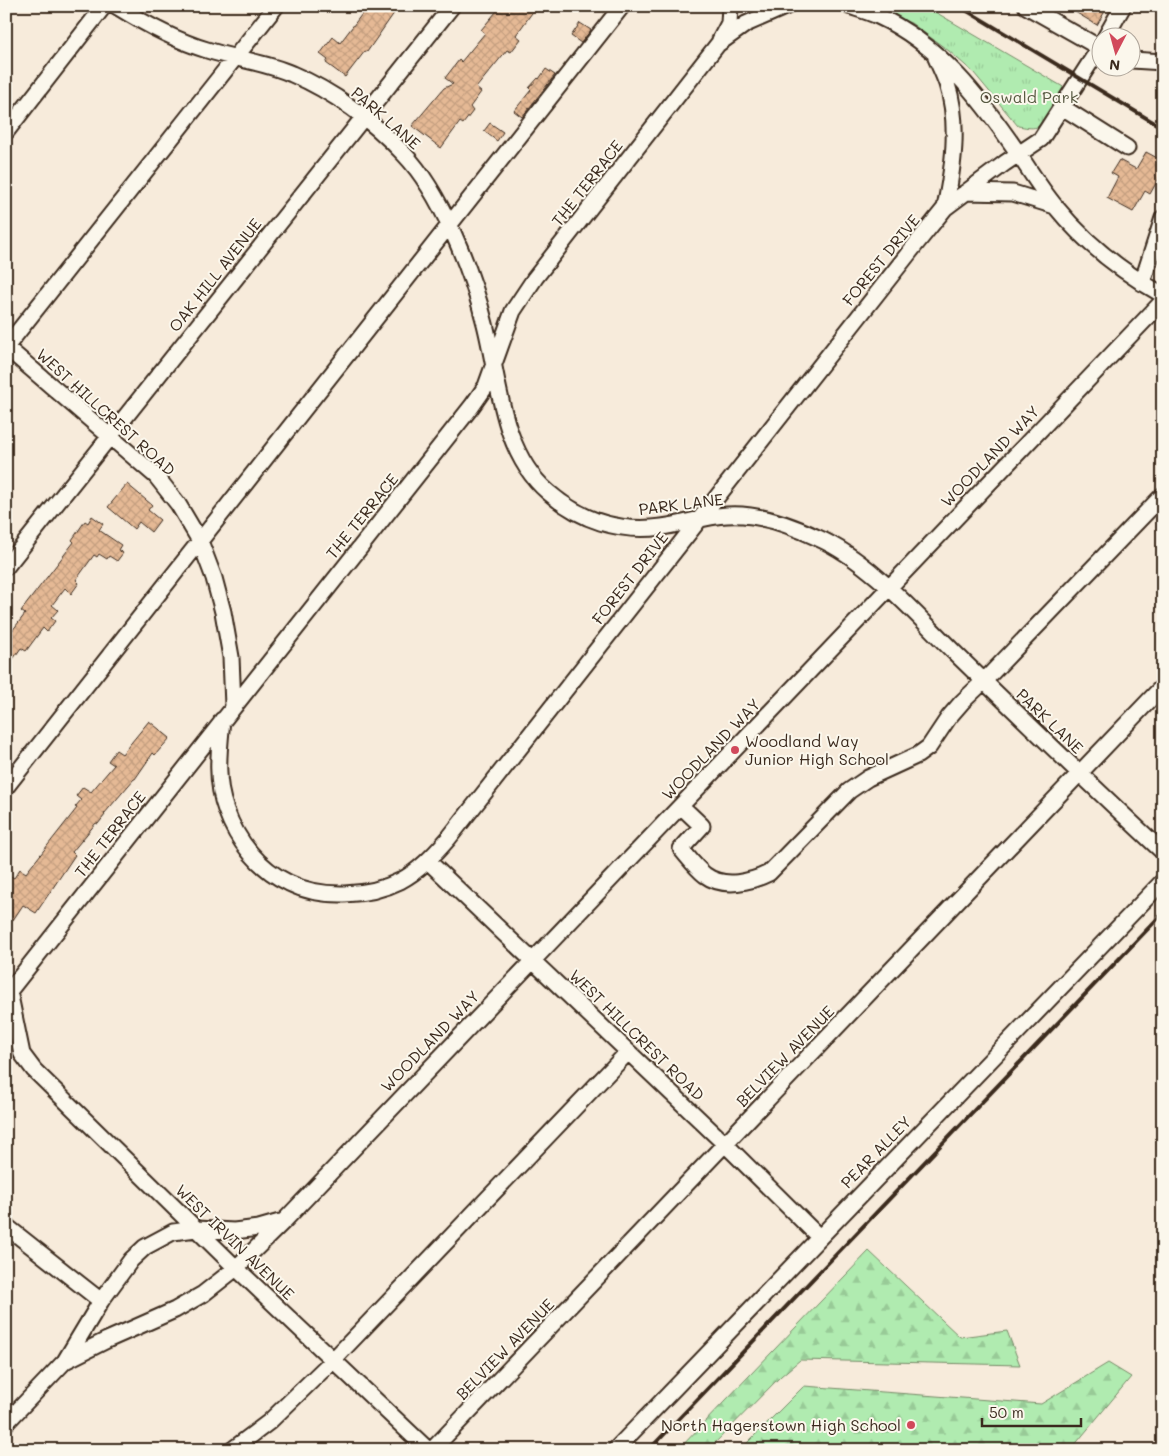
<svg xmlns="http://www.w3.org/2000/svg" width="1169" height="1456" font-family="Mali,sans-serif">
	<style>
		.forest { fill: url(#forest-firs); stroke: #768a67 }
		.park { fill: url(#park-tufts); stroke: #768a67 }
		.building { fill: url(#building-cross-hatch); stroke: #3b2a1e }
		.lines { fill: none; stroke-linecap: round; stroke-linejoin: round }
		.minor-casing { stroke: #3b2a1e; stroke-width: 19 }
		.minor { stroke: #fbf7ec; stroke-width: 15 }
		.rail { stroke: #3b2a1e; stroke-width: 4 }
		.poi-dot { fill: #d1495b; stroke: #fbf7ec; stroke-width: 2 }
		.labels { text-anchor: middle; stroke-width: 4; stroke-linejoin: round; paint-order: stroke }
		.park-label { font-size: 16px; fill: #585a42; stroke: #fbf7ec }
		.street-label { font-size: 16px; fill: #3b2a1e; stroke: #fbf7ec }
		.poi-label { font-size: 16px; fill: #3b2a1e; stroke: #fbf7ec; text-anchor: start }
	</style>
	<defs>
		<pattern id="forest-firs" width="22" height="20" patternUnits="userSpaceOnUse" patternTransform="scale(1.25)"><rect width="22" height="20" fill="#b0ebb0"/><path d="M5 1l3.5 6h-7zM16 11l3.5 6h-7z" fill="#98ca97"/></pattern>
		<pattern id="park-tufts" width="24" height="20" patternUnits="userSpaceOnUse" patternTransform="scale(1.25)"><rect width="24" height="20" fill="#b0ebb0"/><path d="M3 7l-1-3M5 7V3M7 7l1-3M15 17l-1-3M17 17v-4M19 17l1-3" fill="none" stroke="#98ca97"/></pattern>
		<pattern id="building-cross-hatch" width="8" height="8" patternUnits="userSpaceOnUse" patternTransform="scale(1.25)"><rect width="8" height="8" fill="#e5b995"/><path d="M0 0l8 8M0 8l8-8" fill="none" stroke="#c59f80"/></pattern>
	</defs>
	<rect width="100%" height="100%" fill="#f7ebdb"/>
	<filter id="ink" filterUnits="userSpaceOnUse"><feTurbulence type="fractalNoise" baseFrequency=".02" numOctaves="2"/><feDisplacementMap in="SourceGraphic" scale="10" xChannelSelector="R" yChannelSelector="G"/><feConvolveMatrix kernelMatrix="1 2 1 2 8 2 1 2 1" color-interpolation-filters="sRGB"/></filter>
	<g filter="url(#ink)">
		<path class="forest" d="M 869,1251 L 960,1337 L 1007,1331 L 1020,1365 L 800,1360 L 781,1376 L 708,1450 L 678,1450 Z
			M 1108,1363 L 1131,1377 L 1073,1447 L 1073,1450 L 884,1450 L 879,1443 L 872,1450 L 740,1450 L 804,1386 L 1041,1404 Z"/>
		<path class="park" d="M 867,6 L 925,6 L 1065,88 C 1059,97 1047,123 1037,127 C 1031,129 1025,127 1018,126 L 974,73 L 949,51 L 911,23 Z"/>
		<path class="building" d="M 368,6 L 399,6 L 367,52 L 365,51 L 345,77 L 326,63 L 328,60 L 320,54 L 333,37 L 340,43 Z
			M 501,6 L 537,6 L 516,35 L 521,39 L 511,52 L 507,50 L 476,88 L 481,92 L 470,107 L 473,111 L 463,124 L 460,122 L 441,148 L 412,126 L 444,88 L 453,84 L 445,78 L 459,60 L 461,62 L 485,33 L 481,30 Z
			M 1065,6 L 1108,6 L 1097,25 Z
			M 580,23 L 591,30 L 581,43 L 571,36 Z
			M 546,69 L 555,75 L 522,117 L 514,111 L 531,90 L 529,88 L 538,78 L 539,79 Z
			M 490,123 L 503,132 L 497,141 L 484,131 Z
			M 1146,152 L 1163,161 L 1163,171 L 1150,194 L 1145,191 L 1133,212 L 1107,198 L 1118,177 L 1111,173 L 1119,160 L 1136,169 Z
			M 127,484 L 152,505 L 148,510 L 160,520 L 151,532 L 139,522 L 134,529 L 108,507 Z
			M 92,516 L 103,524 L 99,530 L 121,545 L 118,550 L 123,553 L 117,561 L 109,556 L 107,559 L 99,554 L 97,557 L 94,555 L 76,580 L 79,583 L 71,594 L 65,588 L 52,605 L 58,610 L 51,618 L 55,621 L 47,632 L 43,628 L 26,651 L 21,648 L 6,669 L 6,627 L 12,631 L 25,614 L 21,611 L 74,542 L 72,540 L 85,521 L 88,523 Z
			M 149,721 L 170,738 L 155,755 L 153,753 L 135,779 L 134,779 L 104,814 L 105,815 L 98,824 L 96,823 L 72,852 L 75,855 L 36,913 L 23,905 L 13,920 L 6,916 L 6,911 L 11,904 L 6,900 L 6,873 L 14,878 L 20,869 L 26,873 L 77,808 L 75,807 L 81,800 L 76,796 L 83,787 L 91,792 L 114,765 L 108,761 L 116,750 L 122,754 Z"/>
		<g class="lines">
			<g class="minor-casing">
				<path id="minor" d="M 116,6 C 145,24 174,40 207,50 C 235,59 265,62 292,74 C 333,91 373,121 404,154 C 441,192 472,272 485,324 C 499,379 501,452 548,492 C 580,520 619,533 662,527 C 684,524 705,516 727,515 C 757,513 791,525 818,538 C 869,560 917,616 957,655 C 1025,721 1093,787 1163,852
					M 849,6 C 858,9 869,12 878,16 C 939,44 981,99 1018,153 C 1030,171 1041,189 1055,206 C 1085,243 1122,272 1163,295
					M 1026,6 L 1102,49
					M 1105,38 L 1123,6
					M 720,40 L 729,23 L 730,6
					M 936,58 C 940,67 944,75 947,84 C 960,124 953,168 945,208
					M 1132,60 L 1163,62
					M 1062,107 L 1127,148
					M 6,132 L 104,6
					M 966,192 L 1013,193 L 1055,206
					M 1142,283 L 1163,218
					M 6,567 L 452,6
					M 233,706 L 231,657 L 223,612 L 214,578 L 200,541 L 178,504 L 156,476 L 6,347 L 276,6
					M 222,720 C 219,750 215,781 226,810 C 237,841 259,869 289,883 C 321,899 368,897 400,881 C 419,871 434,855 448,839 L 916,244 L 945,208 L 1005,163 L 1041,139 L 1102,44
					M 6,787 L 622,6
					M 681,806 L 702,826 L 681,849 C 688,857 696,868 705,875 C 724,889 751,882 769,873 L 849,791 L 868,778 L 918,755 L 929,747 L 949,717 L 962,702 L 984,681 L 1163,495
					M 428,861 L 725,1144 L 819,1237
					M 9,991 L 22,1054 L 34,1070 L 236,1268 L 428,1450
					M 6,995 L 472,406 L 486,386 L 513,311 L 535,278 L 718,44 L 746,24 L 787,6
					M 6,1226 L 101,1301
					M 65,1361 L 107,1340 L 175,1310 L 203,1294 L 236,1268 L 284,1221 L 1163,301
					M 6,1423 L 65,1361 L 101,1301 L 131,1260 L 145,1247 L 173,1232 L 196,1229 L 234,1231 L 259,1228 L 280,1222
					M 232,1450 L 269,1422 L 333,1360 L 628,1052
					M 432,1450 L 1163,686
					M 615,1450 L 1163,881"/>
			</g>
			<use href="#minor" class="minor"/>
			<path class="rail" d="M 959,6 L 1163,128
				M 649,1450 L 1163,913"/>
		</g>
	</g>
	<g class="poi-dot">
		<circle cx="735" cy="750" r="5"/>
		<circle cx="911" cy="1425" r="5"/>
	</g>
	<g class="labels">
		<g class="park-label">
			<text x="1029" y="103">Oswald Park</text>
		</g>
		<g class="street-label">
			<text transform="translate(386 118) rotate(41)" y="6">PARK LANE</text>
			<text transform="translate(587 183) rotate(-52)" y="6">THE TERRACE</text>
			<text transform="translate(881 260) rotate(-51)" y="6">FOREST DRIVE</text>
			<text transform="translate(215 275) rotate(-52)" y="6">OAK HILL AVENUE</text>
			<text transform="translate(106 412) rotate(42)" y="6">WEST HILLCREST ROAD</text>
			<text transform="translate(990 456) rotate(-46)" y="6">WOODLAND WAY</text>
			<text transform="translate(681 504) rotate(-7)" y="6">PARK LANE</text>
			<text transform="translate(362 516) rotate(-51)" y="6">THE TERRACE</text>
			<text transform="translate(630 578) rotate(-52)" y="6">FOREST DRIVE</text>
			<text transform="translate(1050 721) rotate(44)" y="6">PARK LANE</text>
			<text transform="translate(711 749) rotate(-46)" y="6">WOODLAND WAY</text>
			<text transform="translate(110 834) rotate(-52)" y="6">THE TERRACE</text>
			<text transform="translate(637 1035) rotate(44)" y="6">WEST HILLCREST ROAD</text>
			<text transform="translate(430 1041) rotate(-46)" y="6">WOODLAND WAY</text>
			<text transform="translate(785 1056) rotate(-46)" y="6">BELVIEW AVENUE</text>
			<text transform="translate(876 1152) rotate(-46)" y="6">PEAR ALLEY</text>
			<text transform="translate(235 1242) rotate(44)" y="6">WEST IRVIN AVENUE</text>
			<text transform="translate(505 1349) rotate(-46)" y="6">BELVIEW AVENUE</text>
		</g>
		<g class="poi-label">
			<text x="745" y="747">Woodland Way<tspan x="745" dy="18">Junior High School</tspan></text>
			<text x="901" y="1431" text-anchor="end">North Hagerstown High School</text>
		</g>
	</g>
	<rect width="1169" height="1456" fill="none" stroke="#fbf7ec" stroke-width="25"/>
	<rect x="12" y="12" width="1144" height="1431" fill="none" stroke="#3b2a1e" stroke-width="2" filter="url(#ink)"/>
	<g transform="translate(1116 52) rotate(186)"><circle r="24" fill="#fbf7ec" stroke="#aea59a"/>
	<path d="M0-4L9 19L0 12L-9 19Z" fill="#d1495b"/>
	<text y="-8" font-size="14" font-weight="bold" text-anchor="middle" fill="#3b2a1e">N</text>
	</g>
	<path d="M982 1418v8h99v-8" fill="none" stroke="#3b2a1e" stroke-width="2.5"/>
	<text x="989" y="1418" font-size="15" fill="#3b2a1e" stroke="#fbf7ec" stroke-width="4" paint-order="stroke">50 m</text>
</svg>
